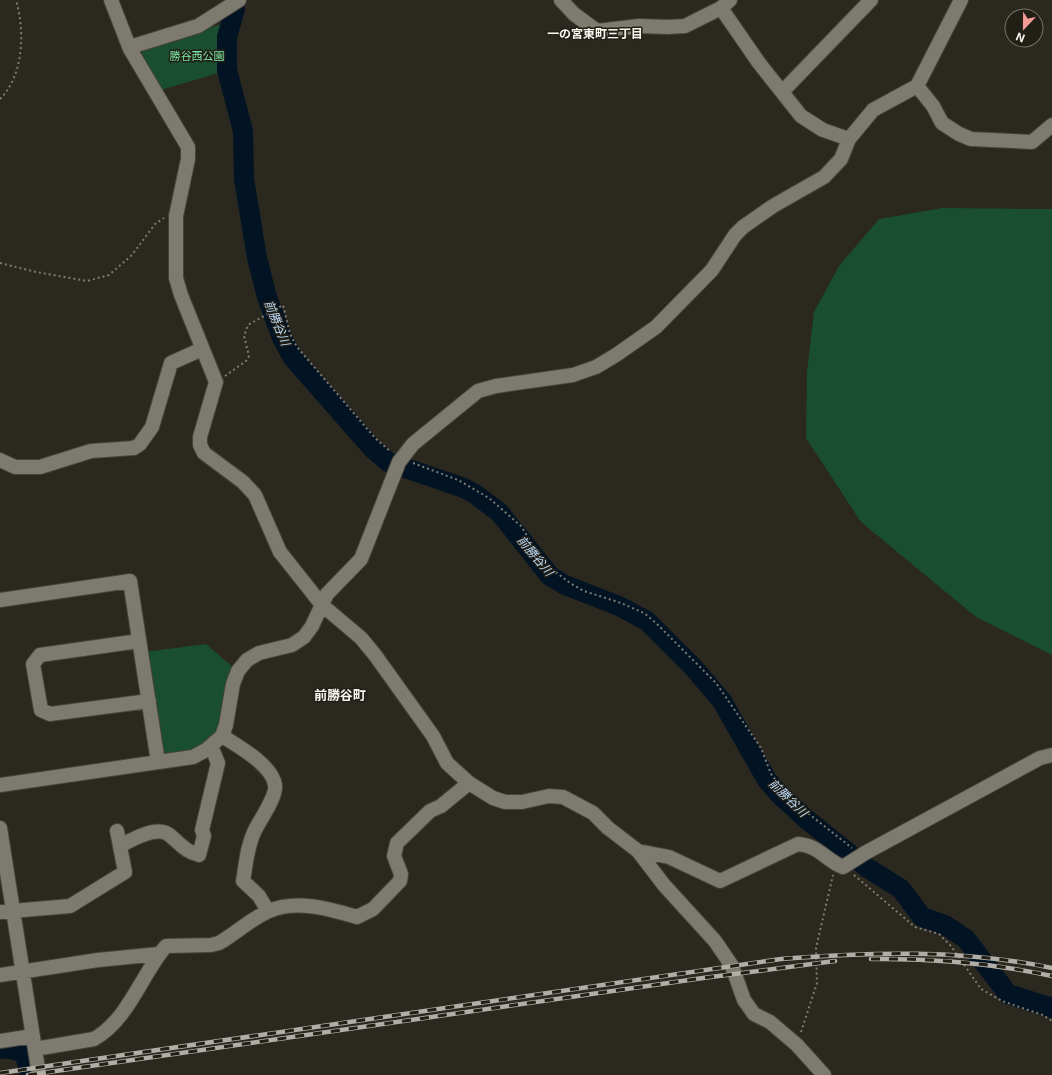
<svg xmlns="http://www.w3.org/2000/svg" width="1052" height="1075" font-family="Inter,'Noto Sans JP',sans-serif">
	<style>
		.green { fill: #194e31 }
		.lines { fill: none; stroke-linecap: round; stroke-linejoin: round }
		.river { stroke: #021324; stroke-width: 20 }
		.minor-casing { stroke: #46433b; stroke-width: 16 }
		.path { stroke: #7d7b74; stroke-width: 2; stroke-dasharray: 2 3; stroke-linecap: butt }
		.minor { stroke: #7d7a6f; stroke-width: 14 }
		.rail-casing { stroke: #b0aea7; stroke-width: 4.5 }
		.rail { stroke: #221f16; stroke-width: 3; stroke-dasharray: 9; stroke-linecap: butt }
		.labels { text-anchor: middle; stroke-width: 3; stroke-linejoin: round; paint-order: stroke }
		.park-label { font-size: 11px; fill: #7ae7a6; stroke: #221f16 }
		.neighbourhood-label { font-size: 12px; font-weight: bold; fill: #f6f4ee; stroke: #221f16 }
		.water-label { font-size: 12px; font-style: italic; fill: #bcdcfb; stroke: #221f16 }
		.quarter-label { font-size: 13px; font-weight: bold; fill: #f6f4ee; stroke: #221f16 }
	</style>
	<rect width="100%" height="100%" fill="#2b2820"/>
	<path class="green" d="M 222,24 L 225,71 L 161,90 L 140,49 Z
		M 942,208 L 1052,209 L 1052,655 L 976,617 L 861,522 L 806,438 L 807,371 L 814,312 L 839,266 L 879,219 Z
		M 206,644 L 235,669 L 223,726 L 204,749 L 151,759 L 144,652 Z"/>
	<g class="lines">
		<path class="river" d="M 235,9 L 227,37 L 227,70 L 243,131 L 244,179 L 257,258 L 267,297 L 282,338 L 293,358 L 372,448 L 388,462 L 464,488 L 475,494 L 500,513 L 550,576 L 565,585 L 619,606 L 647,621 L 693,667 L 722,701 L 767,780 L 780,795 L 805,818 L 866,867 L 901,889 L 922,917 L 945,925 L 966,939 L 1008,994 L 1052,1008
			M 0,1049 C 11,1048 17,1049 25,1055 L 30,1075"/>
		<g class="minor-casing">
			<path id="minor" d="M 111,0 L 130,49 L 188,147 L 188,159 L 176,216 L 176,278 L 181,295 L 216,382 L 200,437 L 200,445 L 204,453 L 243,482 L 255,495 L 280,552 L 322,605 L 361,638 L 375,655 L 433,736 L 447,763 L 469,783 L 493,798 L 505,802 L 522,802 L 549,796 L 563,797 L 593,813 L 608,828 L 638,851 L 664,885 L 715,941 L 732,966 L 744,1000 L 754,1014 L 770,1022 L 797,1045 L 824,1075
				M 561,0 L 574,14 L 597,31 L 639,26 L 668,27 L 685,26 L 721,8 L 730,0
				M 721,8 L 759,63 L 801,116 L 823,130 L 849,139
				M 130,47 L 198,26 L 239,0
				M 917,86 L 933,106 L 942,123 L 959,134 L 971,139 L 1032,142 L 1052,125
				M 782,92 L 871,0
				M 0,460 L 15,467 L 40,467 L 91,451 L 134,448 L 140,444 L 152,427 L 171,363 L 202,349
				M 0,600 L 130,581 L 158,762
				M 139,641 L 40,655 L 33,664 L 41,710 L 50,714 L 149,701
				M 222,736 C 238,746 272,765 275,785 C 277,796 260,820 255,830 C 247,846 246,864 243,881 L 259,896 L 268,911
				M 0,785 L 193,757 L 206,750 L 222,736 L 226,725 L 233,684 L 238,671 L 247,660 L 259,653 L 292,645 L 304,637 L 312,626 L 327,594 L 361,559 L 399,462 L 413,444 L 478,391 L 496,386 L 573,375 L 596,367 L 616,355 L 656,327 L 712,270 L 735,235 L 743,227 L 773,206 L 824,177 L 841,159 L 849,139 L 873,110 L 917,86 L 961,0
				M 0,828 L 39,1075
				M 120,846 C 131,840 155,826 168,834 C 179,842 185,852 199,855 L 204,836 L 202,830 L 218,763 L 211,746
				M 638,851 L 669,857 L 720,881 L 798,844 C 820,846 825,860 843,867 L 865,853 L 1040,758 L 1052,755
				M 0,912 L 70,906 L 125,872 L 117,831
				M 0,975 L 98,960 L 159,954
				M 0,1041 L 33,1036
				M 35,1049 L 94,1039 C 129,1019 141,975 166,946 L 211,945 L 219,943 C 235,934 252,918 269,911 C 296,899 330,909 357,917 L 373,909 L 400,881 L 401,874 L 394,856 L 397,843 L 430,811 L 441,806 L 469,783"/>
		</g>
		<path class="path" d="M 0,99 C 24,75 25,31 16,0
			M 0,263 L 36,272 L 87,281 L 109,275 L 132,255 L 155,224 L 164,218
			M 225,376 L 246,361 L 249,356 L 244,336 L 248,325 L 283,305 L 290,334 L 297,347 L 375,438 L 391,452
			M 413,463 L 458,480 L 489,498 L 521,526 L 544,563 L 570,583 L 584,591 L 621,603 L 644,613 L 656,623 L 716,683 L 761,748 L 771,774 L 790,799 L 852,848
			M 854,875 L 915,927 L 939,934 L 951,946 L 981,989 L 1002,1001 L 1043,1015 L 1052,1021
			M 801,1032 L 817,983 L 816,948 L 833,875"/>
		<use href="#minor" class="minor"/>
		<g class="rail-casing">
			<path id="rail" d="M 871,959 C 932,958 992,963 1052,976
				M 0,1073 L 781,959 C 871,952 962,949 1052,968
				M 28,1075 L 703,978 L 835,961"/>
		</g>
		<use href="#rail" class="rail"/>
	</g>
	<g class="labels">
		<g class="park-label">
			<text x="197" y="60">勝谷西公園</text>
		</g>
		<g class="neighbourhood-label">
			<text x="595" y="38">一の宮東町三丁目</text>
		</g>
		<g class="water-label">
			<text transform="translate(277 323) rotate(68)" y="4">前勝谷川</text>
			<text transform="translate(535 556) rotate(50)" y="4">前勝谷川</text>
			<text transform="translate(788 798) rotate(44)" y="4">前勝谷川</text>
		</g>
		<g class="quarter-label">
			<text x="340" y="700">前勝谷町</text>
		</g>
	</g>
	<g transform="translate(1024 28) rotate(202)"><circle r="19" fill="#221f16" stroke="#77746c"/>
	<path d="M0-3L7 15L0 10L-7 15Z" fill="#f59c96"/>
	<text y="-6" font-size="11" font-weight="bold" text-anchor="middle" fill="#f6f4ee">N</text>
	</g>
</svg>
